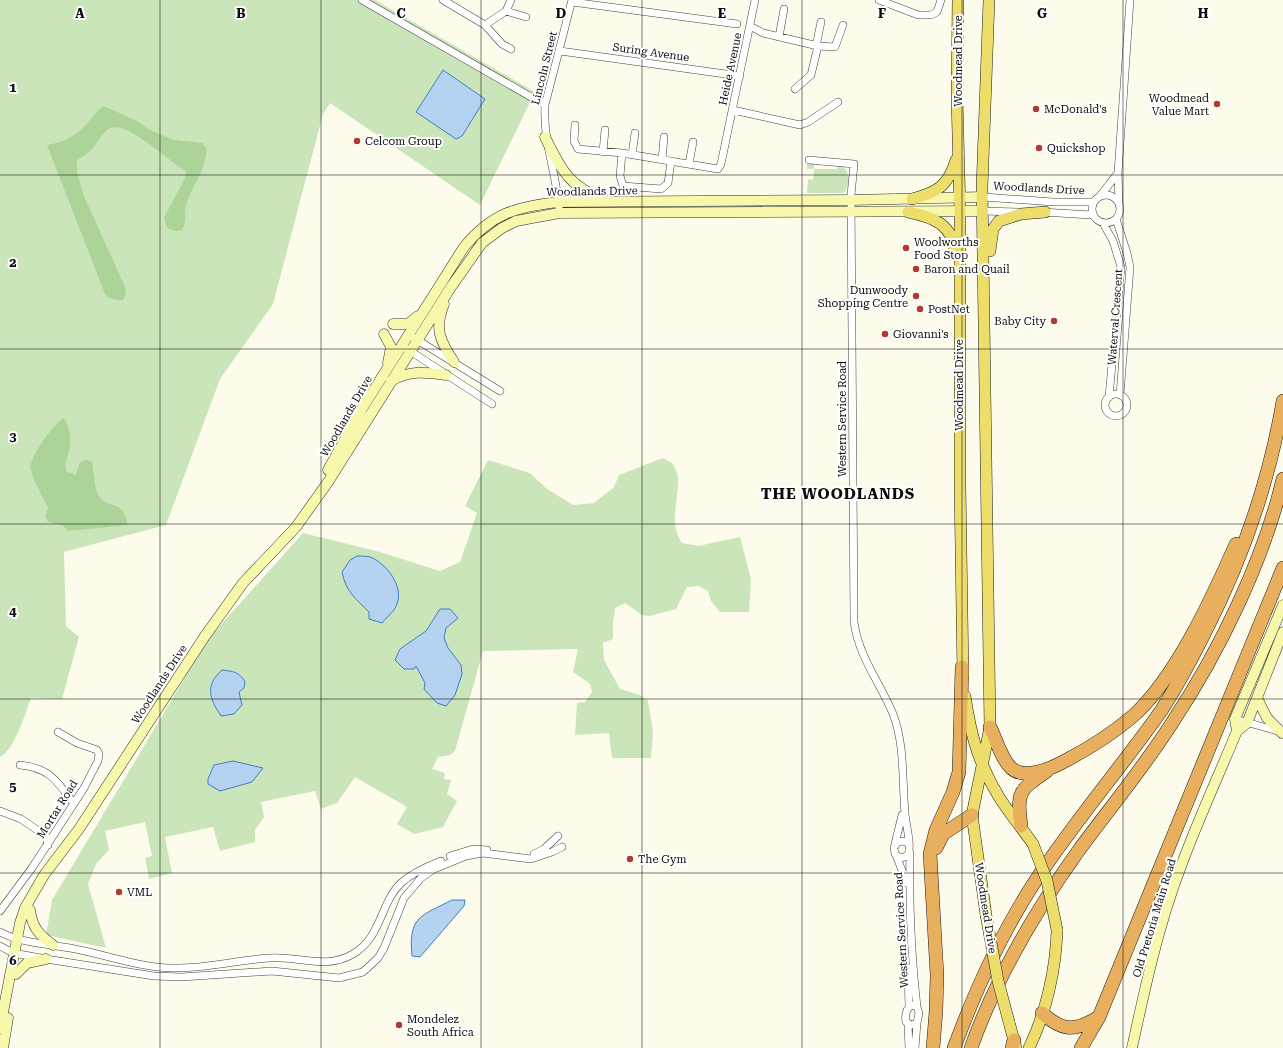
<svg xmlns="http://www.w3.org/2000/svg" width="1283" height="1048" font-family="'Roboto Serif',serif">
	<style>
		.green { fill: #cae5b9 }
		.forest { fill: #acd499 }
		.water { fill: #b5d2f1; stroke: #427ec2 }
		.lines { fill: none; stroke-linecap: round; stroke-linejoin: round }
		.minor-casing { stroke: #3f3f3f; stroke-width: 8 }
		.secondary-casing { stroke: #2e2e2e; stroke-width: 11 }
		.primary-casing { stroke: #1d1d1d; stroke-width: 12 }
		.motorway-casing { stroke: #1d1d1d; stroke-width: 14 }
		.minor { stroke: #fff; stroke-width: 7 }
		.secondary { stroke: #f7f8ac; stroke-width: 10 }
		.primary { stroke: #edde6c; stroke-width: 11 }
		.motorway { stroke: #e8af5f; stroke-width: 13 }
		.primary-bridge-casing { stroke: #1d1d1d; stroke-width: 12; stroke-linecap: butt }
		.primary-bridge { stroke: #edde6c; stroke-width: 11 }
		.grid { fill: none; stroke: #0c0c0c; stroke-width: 1; stroke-opacity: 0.55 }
		.poi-dot { fill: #b03a2f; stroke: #fff; stroke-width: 1.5 }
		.labels { text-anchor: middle; stroke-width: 4; stroke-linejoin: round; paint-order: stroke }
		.street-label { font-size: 11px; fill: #0c0c0c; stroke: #fff }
		.poi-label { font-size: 11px; fill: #0c0c0c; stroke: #fff; text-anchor: start }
		.district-label { font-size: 15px; font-weight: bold; letter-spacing: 1px; fill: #0c0c0c; stroke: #fff }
		.grid-label { font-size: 13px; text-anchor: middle; font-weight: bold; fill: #0c0c0c; stroke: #fff; stroke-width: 4; stroke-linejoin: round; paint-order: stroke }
	</style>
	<rect width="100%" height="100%" fill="#fdfcec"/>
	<path class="green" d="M 0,0 L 375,0 L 535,92 L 480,205 L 330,103 L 323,114 L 273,304 L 220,379 L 166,525 L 64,552 L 66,626 L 79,637 L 62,699 L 31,698 C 25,714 15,749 0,757 Z
		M 807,163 L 814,163 L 814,169 L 837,169 L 838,164 C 851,169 851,183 844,193 L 807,193 L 808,179 L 813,180 L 814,169 L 807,169 Z
		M 663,458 L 672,463 C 674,467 678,473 678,478 C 679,501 668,522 682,543 L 698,546 L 740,537 L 751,579 L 749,612 L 720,612 L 711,601 L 708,591 L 699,586 L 687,587 L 676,609 L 650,616 L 642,615 L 625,603 L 615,608 L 613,623 L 613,639 L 603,643 L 604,660 L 620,689 L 640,695 L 648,701 L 653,732 L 651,758 L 612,758 L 609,733 L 575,735 L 577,703 L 585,702 L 592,692 L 590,684 L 573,672 L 578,649 L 483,651 L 455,751 L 450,755 L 438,757 L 432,769 L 445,773 L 444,779 L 451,780 L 447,794 L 457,801 L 443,827 L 414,834 L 397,824 L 407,807 L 355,777 L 337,803 L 321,809 L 315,791 L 261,802 L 264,817 L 255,830 L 255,842 L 220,851 L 213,827 L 165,837 L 172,873 L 149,879 L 145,858 L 152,856 L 145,822 L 105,831 L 109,850 L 96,864 L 88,884 L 106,948 L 46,935 L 52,900 L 208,639 L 303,533 L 380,552 L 440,571 L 460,562 L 477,513 L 465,506 L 488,460 L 530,473 L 547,489 L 573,505 L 594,503 L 614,487 L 619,475 Z"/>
	<path class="forest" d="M 104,106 L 139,122 L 148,129 L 164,136 L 174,140 L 202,143 L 207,149 C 204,174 193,184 186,205 C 184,214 187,222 182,230 C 176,232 172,231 167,227 L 164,218 L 185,178 L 186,171 C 169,162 129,121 110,128 C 102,132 98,143 92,149 C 88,153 82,157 77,160 L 77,173 L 84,196 L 125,287 L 126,294 L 123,300 C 116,300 109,300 105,294 L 47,145 C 60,143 72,138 82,129 C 90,122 94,112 104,106 Z
		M 63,418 C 70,424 72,441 69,451 C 67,459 64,463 67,472 L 76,475 C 78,468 78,461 87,460 L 92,462 C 94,472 94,488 99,496 C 108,511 121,496 128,525 L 69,531 L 62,525 L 48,522 L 45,517 L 48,508 L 34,480 L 30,467 C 34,451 51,428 63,418 Z"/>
	<path class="water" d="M 443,70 L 485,99 L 462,136 L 456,139 L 416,112 Z
		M 357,556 C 361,556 366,556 370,557 C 386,563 404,586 397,604 C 395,611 387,617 382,623 L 369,619 L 369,612 C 355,598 346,592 342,572 L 350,560 Z
		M 440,609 L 450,609 L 458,618 L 446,628 L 444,638 L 448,648 L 461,665 L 462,674 L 455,695 L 446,706 L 437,703 L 424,689 L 425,683 L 416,666 L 414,669 L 404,669 L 395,660 L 400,649 L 426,631 Z
		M 222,670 C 232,671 240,672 245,682 L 244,688 L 239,692 L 242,705 L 234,714 L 221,716 C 209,698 205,685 222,670 Z
		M 233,761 L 263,768 L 252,782 L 220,791 L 208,784 L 208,779 L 214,765 Z
		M 452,900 L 465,900 L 464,906 L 420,957 L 412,956 C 408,916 421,916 452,900 Z"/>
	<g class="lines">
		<g class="minor-casing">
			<path id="minor" d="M 362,0 L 545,105
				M 443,0 L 485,25 L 502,44 L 511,49
				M 879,0 L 918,15 L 931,15 L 937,12 L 941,0
				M 572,2 L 737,24
				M 506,11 L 526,17
				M 485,25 L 506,11 L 511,0
				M 750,26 L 763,33 L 818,46 L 811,75 L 795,89
				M 779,37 L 784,9
				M 816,46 L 821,22
				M 818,46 L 835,47 L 843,25
				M 560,51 L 740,76
				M 733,110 L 800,125 L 808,122 L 838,102
				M 575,125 L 574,141 L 578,149 L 622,153 L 718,169 L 721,164 L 755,0
				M 603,152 L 605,130
				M 622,153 L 620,176 L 623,186 L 661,189 L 668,183 L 671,161
				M 632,155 L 635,133
				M 662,160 L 664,137
				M 809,160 L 854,164 L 851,195 L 854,622 C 859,658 880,682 893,714 C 905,745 902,781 905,813 C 905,822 914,852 906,856 C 902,859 899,857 895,854 L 894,847 L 898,842 L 904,841 L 909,844
				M 689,164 L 693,142
				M1092 209a14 14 0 1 1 28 0a14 14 0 1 1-28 0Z
				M 1100,196 L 1118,173
				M 983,197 L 1053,202 L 1093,202
				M 1119,204 L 1118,173 L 1130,0
				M 559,207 C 556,171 543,143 545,105 L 572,0
				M 983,211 L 1018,212
				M 1041,212 L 1092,215
				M 1116,219 L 1127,253 L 1130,267 L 1120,395
				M 1103,223 L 1113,241 L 1121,267 L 1109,397
				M 414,338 L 500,391
				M 407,349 L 492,404
				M1105 405a11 11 0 1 1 22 0a11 11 0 1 1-22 0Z
				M 1235,719 L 1281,732
				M 20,765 C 50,768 57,781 74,804
				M 0,811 L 21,819 L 46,836 L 48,845
				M 895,844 L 902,815
				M 910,853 C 909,905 911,955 917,1007
				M 534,854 L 544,849 L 558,836
				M 896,855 L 903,873 L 905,883
				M 450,856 L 473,849 L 487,850
				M 0,911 L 32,868 L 84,788 L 98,761 L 99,754 L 97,750 L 77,743 L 58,732
				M 0,932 C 21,943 47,944 70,948 C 104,954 137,967 171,968 C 204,969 237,960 270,958 C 299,956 326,970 353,954 C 382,937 380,903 401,883 C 412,873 428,866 441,861
				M 0,946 L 13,953 L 46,959 L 154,976 L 182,977 L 272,971 L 339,978 L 363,972 L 378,958 L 384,948 L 404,898 L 421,878 L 434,869 L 466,856 L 483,853 L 531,859 L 552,852 L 562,847
				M 908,968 L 909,1007
				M 912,1005 L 917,1007 L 919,1013 L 917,1023 L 911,1025 L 906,1022 C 905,1016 905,1009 912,1005 Z
				M 908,1024 L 909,1048
				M 915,1048 L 917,1023"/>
		</g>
		<g class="secondary-casing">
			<path id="secondary" d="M 545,137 C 561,170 570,188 606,200
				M 444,304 C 434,329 440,341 454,362
				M 393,324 L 408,324 L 418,316
				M 384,334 L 391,347 L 388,363
				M 391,381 C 409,370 426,372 446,375
				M 328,470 L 363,407 L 464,247 C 492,213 516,207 558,202 L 851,200 L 983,197
				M 1257,698 L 1267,718 L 1282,733
				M 1237,731 L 1247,723 L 1283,632
				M 30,910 C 32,927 39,935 53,945
				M 16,974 L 27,963 L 46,959
				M 0,1028 L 20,923 L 25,908 L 44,875 L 79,829 L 205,636 L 243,583 L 296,527 L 328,482 L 451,287 L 482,243 L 502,228 L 516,221 L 559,213 L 983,211
				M 3,1048 L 8,1018
				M 1132,1048 C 1145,988 1158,927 1180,869 C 1197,822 1218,777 1237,731 L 1235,719 L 1283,605"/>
		</g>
		<g class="primary-casing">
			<path id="primary" d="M 958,0 L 957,97 L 960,211 L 960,485 L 963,675
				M 912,199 C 938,192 948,186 956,160
				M 908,212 C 933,217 953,224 955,253
				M 990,251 L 993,229 L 999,221 L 1021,214 L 1045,212
				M 965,696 C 971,736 978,762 999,797 C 1009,813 1022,828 1033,844
				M 986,915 L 972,815 L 990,727 L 982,188 L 989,0
				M 1009,1022 L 1016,1048
				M 1029,1048 C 1046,1013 1056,969 1057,930"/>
		</g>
		<g class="motorway-casing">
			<path id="motorway" d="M 990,727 C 996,739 1001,758 1011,768 C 1024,780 1050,769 1063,762 C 1088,749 1112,734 1133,716 C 1176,678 1213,596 1236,544
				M 1021,826 C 1017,792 1018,791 1047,771
				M 936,848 L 943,834 L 972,815
				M 1042,1013 C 1062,1031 1074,1032 1097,1018
				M 933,1048 L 936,1011 L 937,975 L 930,854 L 936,830 L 953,792 L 959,772 L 962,667
				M 954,1048 C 975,991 1001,934 1034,883 C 1073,823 1120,769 1161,711 C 1177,686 1191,660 1204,634 C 1242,560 1269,483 1283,401
				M 971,1048 C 996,978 1036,910 1079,850 C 1110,808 1144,767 1172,723 C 1219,652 1263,562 1283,479
				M 1012,1048 L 1014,1040
				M 1081,1048 L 1099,1017 L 1283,568"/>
		</g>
		<use href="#minor" class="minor"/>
		<use href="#secondary" class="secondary"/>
		<use href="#primary" class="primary"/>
		<use href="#motorway" class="motorway"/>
		<g class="primary-bridge-casing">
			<path id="primary-bridge" d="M 1033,844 L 1047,881 L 1057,930
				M 986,915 L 998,981 L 1009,1022"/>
		</g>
		<use href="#primary-bridge" class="primary-bridge"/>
	</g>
	<path class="grid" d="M 160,0 L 160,1048M 321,0 L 321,1048M 481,0 L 481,1048M 642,0 L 642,1048M 802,0 L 802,1048M 962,0 L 962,1048M 1123,0 L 1123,1048M 0,175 L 1283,175M 0,349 L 1283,349M 0,524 L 1283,524M 0,699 L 1283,699M 0,873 L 1283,873"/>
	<g class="poi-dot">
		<circle cx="1217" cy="104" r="4"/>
		<circle cx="1036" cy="109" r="4"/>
		<circle cx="357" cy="141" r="4"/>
		<circle cx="1039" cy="148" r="4"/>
		<circle cx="906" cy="248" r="4"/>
		<circle cx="916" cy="269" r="4"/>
		<circle cx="916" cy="296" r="4"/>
		<circle cx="920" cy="309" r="4"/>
		<circle cx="1054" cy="321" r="4"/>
		<circle cx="885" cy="334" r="4"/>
		<circle cx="630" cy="859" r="4"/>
		<circle cx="119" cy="892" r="4"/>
		<circle cx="399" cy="1025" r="4"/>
	</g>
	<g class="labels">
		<g class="street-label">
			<text transform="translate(651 52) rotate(8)" y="4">Suring Avenue</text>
			<text transform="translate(958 61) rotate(-90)" y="4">Woodmead Drive</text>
			<text transform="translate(544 68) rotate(-76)" y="4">Lincoln Street</text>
			<text transform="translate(730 69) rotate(-78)" y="4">Heide Avenue</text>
			<text transform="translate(1039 188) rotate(3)" y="4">Woodlands Drive</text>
			<text transform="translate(592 191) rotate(-1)" y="4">Woodlands Drive</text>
			<text transform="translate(1115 317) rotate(-86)" y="4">Waterval Crescent</text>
			<text transform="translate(959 385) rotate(-90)" y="4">Woodmead Drive</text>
			<text transform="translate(346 416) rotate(-60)" y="4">Woodlands Drive</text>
			<text transform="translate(842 419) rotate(-90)" y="4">Western Service Road</text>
			<text transform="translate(159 684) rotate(-57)" y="4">Woodlands Drive</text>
			<text transform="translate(57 809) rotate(-58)" y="4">Mortar Road</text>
			<text transform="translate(986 908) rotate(81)" y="4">Woodmead Drive</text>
			<text transform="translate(1154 918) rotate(-73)" y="4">Old Pretoria Main Road</text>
			<text transform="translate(901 930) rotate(-93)" y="4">Western Service Road</text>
		</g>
		<g class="poi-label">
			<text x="1209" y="102" text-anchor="end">Woodmead<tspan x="1209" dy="13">Value Mart</tspan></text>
			<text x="1044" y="113">McDonald's</text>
			<text x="365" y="145">Celcom Group</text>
			<text x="1047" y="152">Quickshop</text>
			<text x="914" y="246">Woolworths<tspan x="914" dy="13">Food Stop</tspan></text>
			<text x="924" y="273">Baron and Quail</text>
			<text x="908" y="294" text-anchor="end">Dunwoody<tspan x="908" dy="13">Shopping Centre</tspan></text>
			<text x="928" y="313">PostNet</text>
			<text x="1046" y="325" text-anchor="end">Baby City</text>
			<text x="893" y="338">Giovanni's</text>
			<text x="638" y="863">The Gym</text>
			<text x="127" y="896">VML</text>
			<text x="407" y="1023">Mondelez<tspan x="407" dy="13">South Africa</tspan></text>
		</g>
		<g class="district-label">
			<text x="838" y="499">THE WOODLANDS</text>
		</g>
	</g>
	<g class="grid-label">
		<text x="80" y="18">A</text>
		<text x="241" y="18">B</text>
		<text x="401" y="18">C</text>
		<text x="561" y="18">D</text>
		<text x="722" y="18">E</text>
		<text x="882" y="18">F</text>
		<text x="1042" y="18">G</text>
		<text x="1203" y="18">H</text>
		<text x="13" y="92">1</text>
		<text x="13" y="267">2</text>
		<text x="13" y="441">3</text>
		<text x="13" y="616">4</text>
		<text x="13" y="791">5</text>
		<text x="13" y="965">6</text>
	</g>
</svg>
